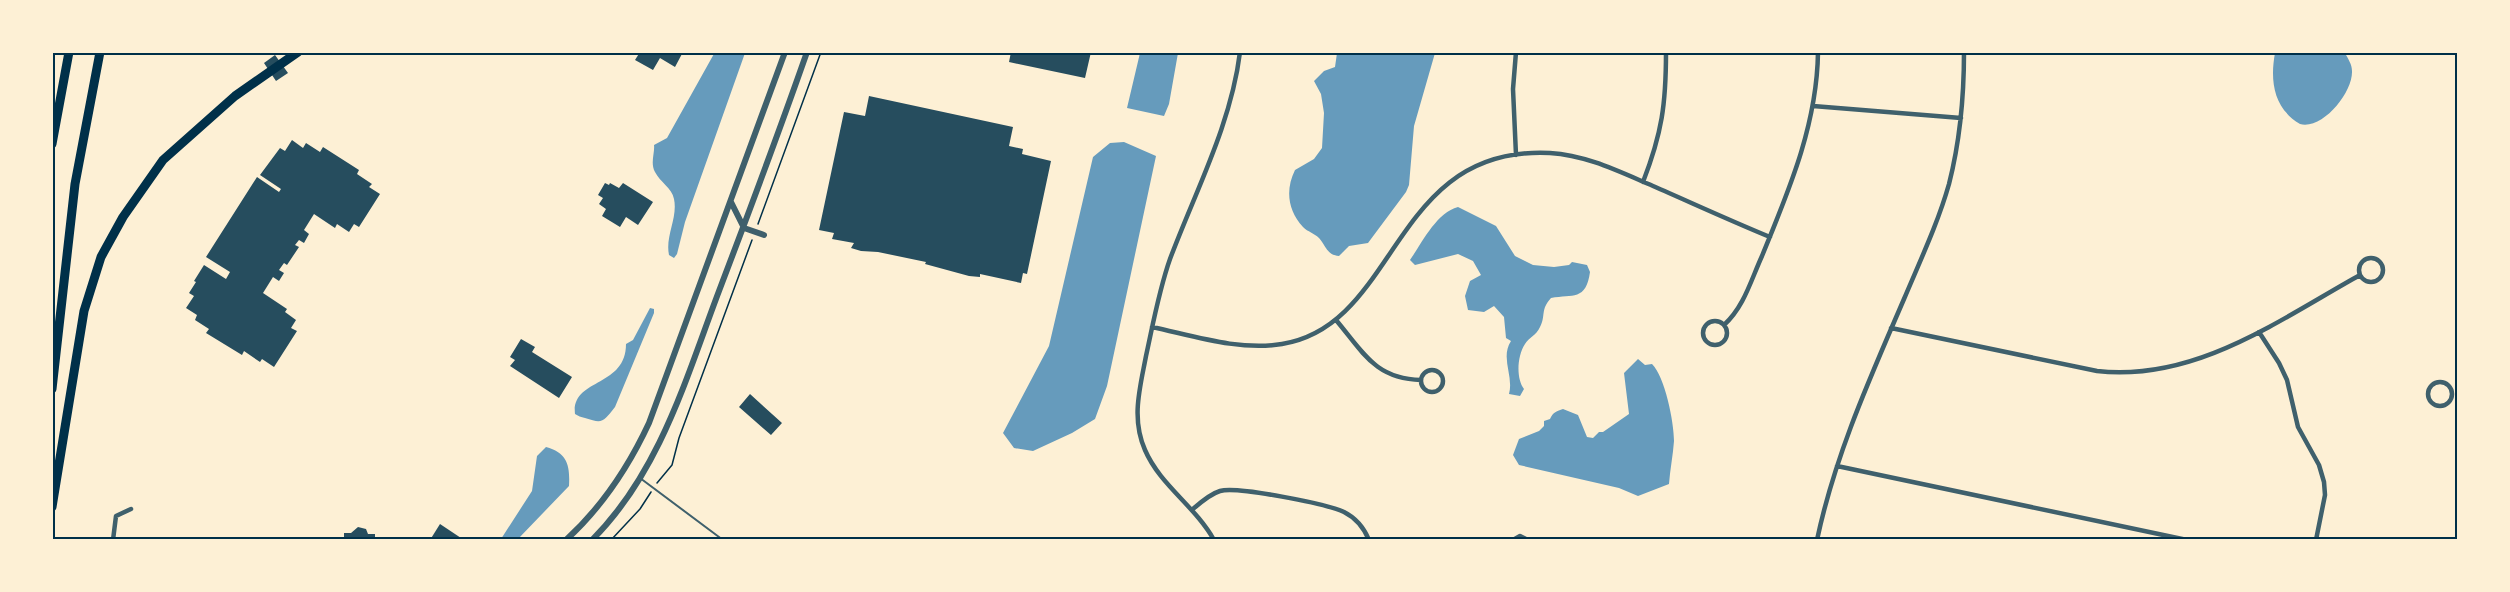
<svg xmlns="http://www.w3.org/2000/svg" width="2510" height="592" font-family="Figtree,sans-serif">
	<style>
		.water { fill: #669bbc }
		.building { fill: #264d5e }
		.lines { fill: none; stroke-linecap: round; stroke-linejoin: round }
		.path { stroke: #003049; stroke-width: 1.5 }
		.service { stroke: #3f606c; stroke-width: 2 }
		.minor { stroke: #3f606c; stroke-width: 4.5 }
		.tertiary { stroke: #3f606c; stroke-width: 6 }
		.motorway { stroke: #003049; stroke-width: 9 }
		.neatline { fill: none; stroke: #003049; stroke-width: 2 }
	</style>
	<rect width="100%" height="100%" fill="#fdf0d5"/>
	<path class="water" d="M 715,52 L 745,53 L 685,222 L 677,254 L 674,258 L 669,255 C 665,236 678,218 674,199 C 672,188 660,182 655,172 C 650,163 655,153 654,145 L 667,138 Z
		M 1140,53 L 1178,53 L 1169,104 L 1164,116 L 1127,108 Z
		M 1337,53 L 1435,53 L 1414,126 L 1409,185 L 1406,192 L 1368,243 L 1349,246 L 1339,256 C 1327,255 1326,246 1319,238 C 1314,233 1308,232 1303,227 C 1288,211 1285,190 1295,170 L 1314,159 L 1322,148 L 1324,113 L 1321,94 L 1314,81 L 1324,71 L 1335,67 Z
		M 2275,53 L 2345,53 C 2348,59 2352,64 2352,71 C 2353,92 2323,130 2300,124 C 2273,108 2270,80 2275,53 Z
		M 1124,142 L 1156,156 L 1107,386 L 1095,419 L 1072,433 L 1033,451 L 1014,448 L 1003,433 L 1049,346 L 1093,157 L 1110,143 Z
		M 1458,207 L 1496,226 L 1515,256 L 1533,265 L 1554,267 L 1569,265 L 1572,262 L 1587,265 L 1590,272 C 1586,301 1573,294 1551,298 C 1540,310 1546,316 1540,327 C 1536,336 1529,337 1525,344 C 1517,356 1516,379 1524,389 L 1520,396 L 1509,394 C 1514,376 1500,358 1511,341 L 1506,338 L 1504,317 L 1494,306 L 1484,312 L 1468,310 L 1465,296 L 1470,281 L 1481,275 L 1473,261 L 1458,254 L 1415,265 L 1410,260 C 1422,243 1436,213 1458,207 Z
		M 650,308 L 654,309 L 654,313 L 615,407 C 603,422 603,424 585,418 C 581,417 578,416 575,414 C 571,378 626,388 626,344 L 633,340 Z
		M 1638,359 L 1645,365 L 1652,364 C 1665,377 1674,422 1674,441 C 1673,455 1670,470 1669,484 L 1638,496 L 1619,488 L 1519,465 L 1513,455 L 1519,439 L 1539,431 L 1544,426 L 1544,421 L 1550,419 C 1553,412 1557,411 1563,409 L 1578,415 L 1587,437 L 1593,438 L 1599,432 L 1603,432 L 1629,414 L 1624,373 Z
		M 546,447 C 568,453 570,466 569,486 L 518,539 L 501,539 L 532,491 L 537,456 Z"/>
	<path class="building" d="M 640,52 L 683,52 L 675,67 L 660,58 L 653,70 L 635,60 Z
		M 1011,52 L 1091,52 L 1085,78 L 1009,62 Z
		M 275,55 L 288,73 L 276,81 L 264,63 Z
		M 869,96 L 1013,127 L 1009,146 L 1023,149 L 1022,154 L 1051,161 L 1027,274 L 1023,273 L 1021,283 L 980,274 L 980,277 L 969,276 L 925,264 L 926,262 L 878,252 L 861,251 L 851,248 L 854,243 L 832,239 L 834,233 L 819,230 L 844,112 L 865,116 Z
		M 292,140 L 303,148 L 306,143 L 320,152 L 323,147 L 359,170 L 357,174 L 372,184 L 369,187 L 380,194 L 359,227 L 354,224 L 349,232 L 337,224 L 335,228 L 314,214 L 304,230 L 309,234 L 304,243 L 299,240 L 295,245 L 299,247 L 287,265 L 284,263 L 279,270 L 284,273 L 279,281 L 273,277 L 263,293 L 287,309 L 285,312 L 296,320 L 291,328 L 297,331 L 274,367 L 262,359 L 260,362 L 244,351 L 242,355 L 206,333 L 209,329 L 195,320 L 197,315 L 186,308 L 194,296 L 189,293 L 196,282 L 194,281 L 204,265 L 226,279 L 230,272 L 206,257 L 257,177 L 279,192 L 281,189 L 260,175 L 280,148 L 285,151 Z
		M 605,183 L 609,185 L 610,183 L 619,188 L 623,183 L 653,202 L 638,225 L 626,217 L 620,227 L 602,216 L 606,209 L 599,204 L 603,198 L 598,195 Z
		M 521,339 L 535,347 L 532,352 L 572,377 L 559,398 L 510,366 L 515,360 L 510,357 Z
		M 750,394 L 782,423 L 771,435 L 739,407 Z
		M 440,524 L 464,540 L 430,540 Z
		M 358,527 L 366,529 L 368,534 L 375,534 L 375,540 L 344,540 L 344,533 L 351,533 Z"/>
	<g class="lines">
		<path class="path" d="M 758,224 L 821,52
			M 657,483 L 672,465 L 679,438 L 752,240
			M 611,540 L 640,509 L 651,492"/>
		<path class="service" d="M 640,478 L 723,540"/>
		<path class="minor" d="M 1516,52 L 1513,89 L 1516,155
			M 1813,106 L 1961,118
			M 1643,182 C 1662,133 1666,104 1666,52
			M2359 270a12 12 0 1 1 24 0a12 12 0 1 1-24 0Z
			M 1336,320 C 1363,352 1375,379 1421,380
			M1703 333a12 12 0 1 1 24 0a12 12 0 1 1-24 0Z
			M 1724,325 C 1744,307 1751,280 1762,256 C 1789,190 1817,125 1818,52
			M 1152,327 C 1194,336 1239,351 1282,344 C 1400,325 1390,145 1550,153 C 1586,155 1620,172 1653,186 C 1692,203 1731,221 1770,237
			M 1891,328 L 2097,371 C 2195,382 2279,320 2360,275
			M 2259,332 L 2279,363 L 2287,380 L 2298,427 L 2319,465 L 2324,482 L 2325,495 L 2316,540
			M1421 381a11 11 0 1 1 22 0a11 11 0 1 1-22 0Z
			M2428 394a12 12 0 1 1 24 0a12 12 0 1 1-24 0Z
			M 1837,466 L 2187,540
			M 1193,509 C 1201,502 1210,494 1220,491 C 1237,486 1327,504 1344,512 C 1356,518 1364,528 1369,540
			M 113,540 L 116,516 L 131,509
			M 1214,540 C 1195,506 1160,485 1145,450 C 1131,418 1140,388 1146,356 C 1153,324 1159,290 1170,259 C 1195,192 1231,125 1240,52
			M 1513,540 L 1520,536 L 1528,540
			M 1817,540 C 1835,455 1870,378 1904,299 C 1920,261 1938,223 1949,184 C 1960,141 1964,97 1964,52"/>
		<path class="tertiary" d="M 731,202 L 744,228 L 764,235
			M 566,540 C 602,507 629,466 649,423 L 785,52
			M 592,540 C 660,472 686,378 719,291 C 749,212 779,132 807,52"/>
		<path class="motorway" d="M 52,144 L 69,52
			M 52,389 L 75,184 L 100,52
			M 52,507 L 84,311 L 101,257 L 123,217 L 163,160 L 235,96 L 298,52"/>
	</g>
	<rect width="2510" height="592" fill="none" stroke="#fdf0d5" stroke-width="108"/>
	<rect x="54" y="54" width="2402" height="484" class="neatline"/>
</svg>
